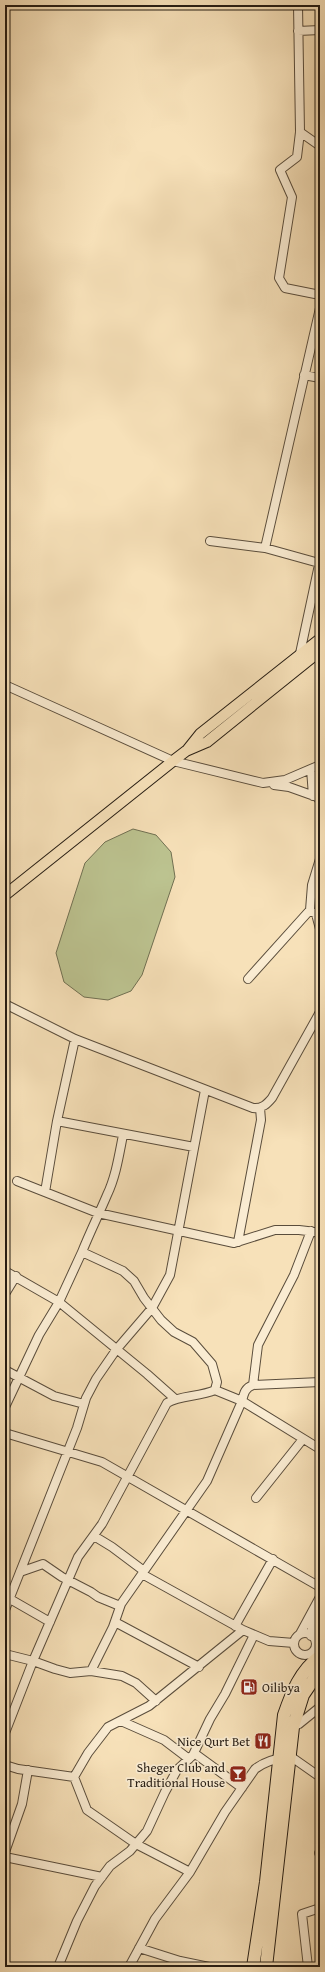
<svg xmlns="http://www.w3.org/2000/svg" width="325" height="1972" font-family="'Gentium Book Plus',serif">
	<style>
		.green { fill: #bcc390; stroke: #707052 }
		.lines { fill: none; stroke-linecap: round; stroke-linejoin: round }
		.minor-casing { stroke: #5a4d3c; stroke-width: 10 }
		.major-casing { stroke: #251c13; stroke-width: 12 }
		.highway-casing { stroke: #251c13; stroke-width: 14 }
		.minor { stroke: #faecd2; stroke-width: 8 }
		.major { stroke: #f7e1b9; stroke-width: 10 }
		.highway { stroke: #f7e1b9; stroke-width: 12 }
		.labels { text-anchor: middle; stroke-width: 3.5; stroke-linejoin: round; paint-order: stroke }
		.poi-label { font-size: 13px; fill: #251c13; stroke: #faecd2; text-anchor: end }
	</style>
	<rect width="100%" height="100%" fill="#f7e1b9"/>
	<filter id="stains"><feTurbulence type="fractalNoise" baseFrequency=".005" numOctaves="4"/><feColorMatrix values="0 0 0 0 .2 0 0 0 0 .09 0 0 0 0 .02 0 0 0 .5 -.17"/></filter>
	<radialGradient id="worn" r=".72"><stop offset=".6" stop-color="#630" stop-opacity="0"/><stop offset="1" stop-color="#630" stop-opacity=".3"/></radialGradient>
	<path class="green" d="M 133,829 L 156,835 L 171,852 L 175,877 L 142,975 L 131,991 L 108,1000 L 84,997 L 64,982 L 56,953 L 85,863 L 105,842 Z"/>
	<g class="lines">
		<g class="minor-casing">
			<path id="minor" d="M 298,5 L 300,132 L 297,157 L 280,170 L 292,197 L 279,278 L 285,288 L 320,295
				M 298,31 L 320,30
				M 300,132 L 320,146
				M 304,375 L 320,378
				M 210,541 L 265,548 L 319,563
				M 265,548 L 320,308
				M 299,658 L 320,560
				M 5,685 L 173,761 L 263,783 L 285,780 L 320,765
				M 311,769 L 313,796
				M 274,785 L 289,787 L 317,797 L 320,801
				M 310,910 L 316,914 L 320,929
				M 248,979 L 310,910 L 312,885 L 320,859
				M 5,1004 L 75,1039 L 253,1108 C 262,1109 267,1104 272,1098 L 320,1012
				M 57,1121 L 194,1147
				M 17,1181 L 98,1213 L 234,1243 L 275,1230 L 299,1230 L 316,1232 L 320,1235
				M 45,1192 L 57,1121 L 75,1039
				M 238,1242 L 261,1120 L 260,1108
				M 82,1252 C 90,1232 99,1214 107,1195 C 116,1176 119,1155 123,1135
				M 5,1271 L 59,1302 L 39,1335 L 5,1407
				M 5,1294 L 16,1276
				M 5,1370 L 54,1396 L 84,1404
				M 320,1382 L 253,1385 C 245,1388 244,1393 242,1401 L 320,1449
				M 253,1385 L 258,1345 L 294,1275 L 311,1231
				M 5,1433 L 102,1462 L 320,1587
				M 256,1498 L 303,1439
				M 94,1536 L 112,1547 L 144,1571
				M 20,1572 L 43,1564 L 62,1577 L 91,1592 L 98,1597 L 120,1606
				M 142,1574 L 243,1630 L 269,1641 L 294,1643
				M 10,1599 L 50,1622
				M 5,1610 L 77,1428 L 86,1398 L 96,1379 L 116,1350 L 152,1308 L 170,1275 L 205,1090
				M 115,1622 L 199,1667
				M 235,1626 L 273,1559
				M294 1644a11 11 0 1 1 22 0a11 11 0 1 1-22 0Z
				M 300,1634 L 320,1597
				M 311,1636 L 313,1622 L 320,1611
				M 5,1654 L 33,1661 L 55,1669 L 70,1673 L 91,1671 L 122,1676 L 136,1683 L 156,1701
				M 91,1671 L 113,1627 L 121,1604 L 207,1481 L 242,1401 L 215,1390
				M 121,1721 L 164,1740 L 189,1759
				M 292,1727 L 299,1724 L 320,1707
				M 5,1733 L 33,1661 L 78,1557 L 102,1524 L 167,1403 C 180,1395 200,1397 215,1390 L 217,1382 L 212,1364 L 193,1342 L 174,1332 L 161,1320 L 144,1298 L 134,1281 L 123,1271 L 82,1252 L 59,1302 L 147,1374 L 174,1398
				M 194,1753 L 242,1788
				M 5,1765 L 18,1769 L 74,1777 L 88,1753 L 108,1727 L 149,1706 L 243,1630
				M 74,1777 L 87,1810 L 136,1844 L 190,1872
				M 5,1852 L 22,1804 L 28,1770
				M 319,1853 L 320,1853
				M 5,1857 L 102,1877
				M 139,1948 L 180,1961 L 209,1967
				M 58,1967 L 77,1921 L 95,1886 L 110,1866 L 130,1851 L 147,1831 L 165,1792 L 177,1770 L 193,1755 L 210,1719 L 225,1694 L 254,1635
				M 129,1967 L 155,1919 L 190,1872 L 225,1812 L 255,1769 C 265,1761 278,1758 290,1756 L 320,1777
				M 308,1967 L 302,1914 L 320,1908"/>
		</g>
		<g class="major-casing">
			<path id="major" d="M 188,749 L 200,734 L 320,639
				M 5,895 L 173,761 L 186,751 L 207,742 L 320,651"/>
		</g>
		<g class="highway-casing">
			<path id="highway" d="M 253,1967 L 266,1882 L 284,1715 C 292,1692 300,1671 320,1656
				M 266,1967 L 293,1727 L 303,1695 L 320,1670"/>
		</g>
		<use href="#minor" class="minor"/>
		<use href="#major" class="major"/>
		<use href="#highway" class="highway"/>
	</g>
	<defs>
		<g id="fuel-square" transform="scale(0.9)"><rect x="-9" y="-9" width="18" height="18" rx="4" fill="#8f2418" stroke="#faecd2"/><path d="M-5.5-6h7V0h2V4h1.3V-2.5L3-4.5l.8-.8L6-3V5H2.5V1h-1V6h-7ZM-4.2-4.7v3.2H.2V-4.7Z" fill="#fff"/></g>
		<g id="restaurant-square" transform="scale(0.9)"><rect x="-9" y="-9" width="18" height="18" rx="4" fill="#8f2418" stroke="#faecd2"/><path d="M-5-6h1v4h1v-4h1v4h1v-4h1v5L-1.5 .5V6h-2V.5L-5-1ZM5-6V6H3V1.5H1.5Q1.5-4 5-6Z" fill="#fff"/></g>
		<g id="bar-square" transform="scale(0.9)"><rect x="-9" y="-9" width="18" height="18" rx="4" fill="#8f2418" stroke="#faecd2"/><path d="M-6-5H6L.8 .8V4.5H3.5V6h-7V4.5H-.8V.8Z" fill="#fff"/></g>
	</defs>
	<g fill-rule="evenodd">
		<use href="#fuel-square" x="249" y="1687"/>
		<use href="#restaurant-square" x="263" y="1741"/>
		<use href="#bar-square" x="238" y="1774"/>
	</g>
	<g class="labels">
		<g class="poi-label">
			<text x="262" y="1692" text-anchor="start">Oilibya</text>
			<text x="250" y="1746">Nice Qurt Bet</text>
			<text x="225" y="1772">Sheger Club and<tspan x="225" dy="15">Traditional House</tspan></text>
		</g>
	</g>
	<rect width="325" height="1972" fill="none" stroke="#f7e1b9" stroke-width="20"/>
	<rect x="6" y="6" width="313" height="1960" fill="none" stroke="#251c13" stroke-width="2"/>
	<rect x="10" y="10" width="305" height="1952" fill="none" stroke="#251c13"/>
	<rect width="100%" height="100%" filter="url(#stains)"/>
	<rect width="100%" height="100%" fill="url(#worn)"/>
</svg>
